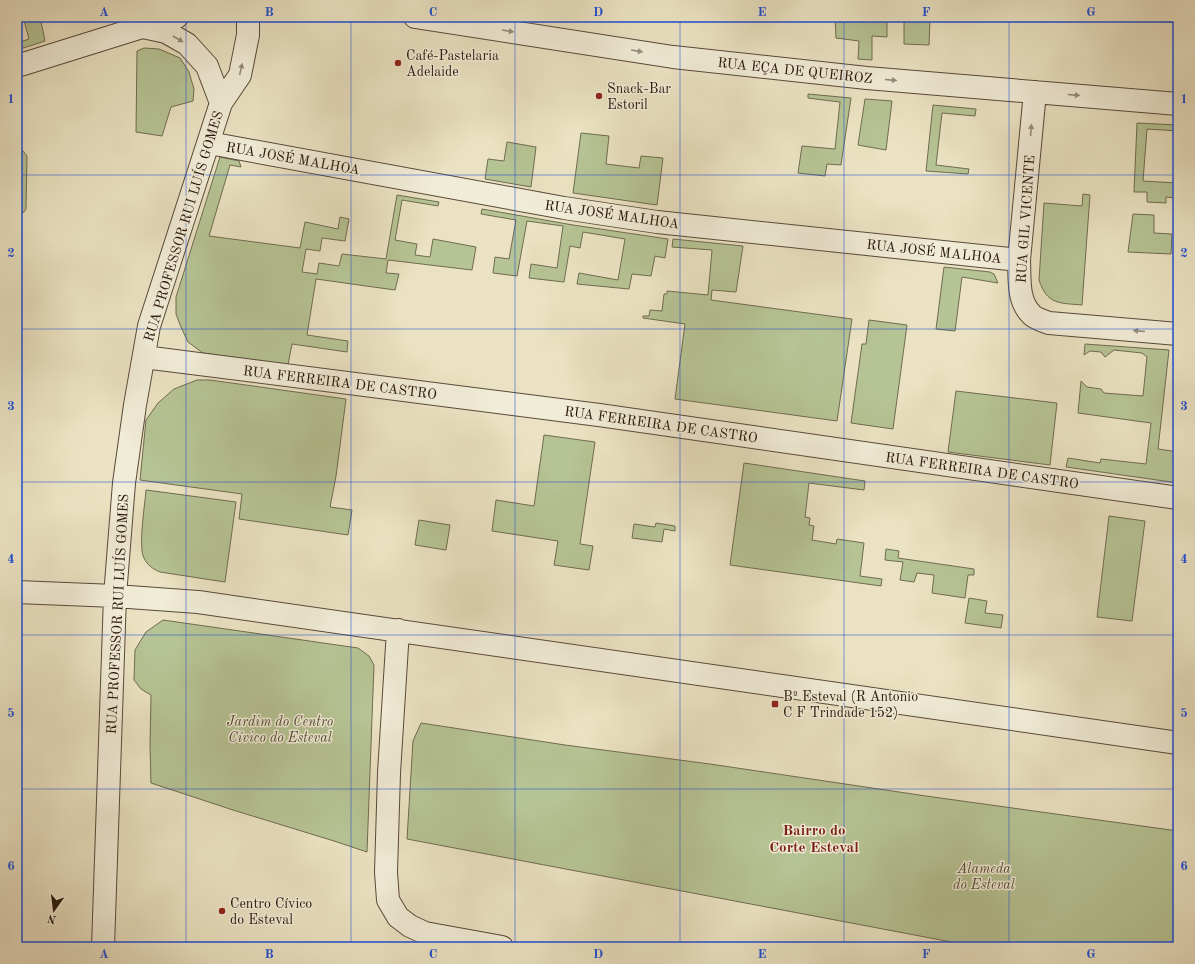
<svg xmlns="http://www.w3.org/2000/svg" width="1195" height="964" font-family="'Old Standard TT',serif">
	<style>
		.green { fill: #b6c394; stroke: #6f6c50 }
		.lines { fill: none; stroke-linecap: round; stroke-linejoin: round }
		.minor-casing { stroke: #58493a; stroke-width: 24 }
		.minor { stroke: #f1ecd7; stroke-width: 22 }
		.oneway { fill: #978c7c }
		.grid { fill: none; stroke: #1d4ed8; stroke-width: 1; stroke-opacity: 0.55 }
		.poi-dot { fill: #8f2418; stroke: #f1ecd7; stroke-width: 1.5 }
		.labels { text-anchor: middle; stroke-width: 3; stroke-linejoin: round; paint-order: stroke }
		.poi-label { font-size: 14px; fill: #28160c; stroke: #f1ecd7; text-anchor: start }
		.street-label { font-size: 14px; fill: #28160c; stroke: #f1ecd7 }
		.park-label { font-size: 14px; font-style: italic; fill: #534a35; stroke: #f1ecd7 }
		.neighbourhood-label { font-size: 15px; font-weight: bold; fill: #7a1f14; stroke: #f1ecd7 }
		.neatline { fill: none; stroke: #1d4ed8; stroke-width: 1.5 }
		.grid-label { font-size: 13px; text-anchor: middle; font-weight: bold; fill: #1d4ed8 }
	</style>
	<rect width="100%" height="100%" fill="#eae2c2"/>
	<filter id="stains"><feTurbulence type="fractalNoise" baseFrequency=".005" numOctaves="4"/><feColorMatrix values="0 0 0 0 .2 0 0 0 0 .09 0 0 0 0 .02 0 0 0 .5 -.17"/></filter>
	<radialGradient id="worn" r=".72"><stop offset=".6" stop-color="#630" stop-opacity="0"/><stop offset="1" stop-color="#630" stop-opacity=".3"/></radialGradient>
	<path class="green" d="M 23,17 L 40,17 L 45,41 L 17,50 L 17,43 L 29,39 Z
		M 835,17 L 866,17 L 866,20 L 887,22 L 887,37 L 872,36 L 872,60 L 858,59 L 859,41 L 836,38 Z
		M 904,17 L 930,20 L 929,45 L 904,44 Z
		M 1097,17 L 1178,17 L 1178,23 Z
		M 144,48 L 159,49 L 180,58 L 189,72 L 194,89 L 193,101 L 171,107 L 162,136 L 136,132 L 137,51 Z
		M 808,94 L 851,98 L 841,165 L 827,164 L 825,176 L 798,173 L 802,146 L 835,149 L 840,102 L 808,98 Z
		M 865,99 L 892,101 L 886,150 L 858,145 Z
		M 933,105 L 976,109 L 975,116 L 942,113 L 936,165 L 969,169 L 968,174 L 926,171 Z
		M 1137,123 L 1178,125 L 1178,131 L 1147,129 L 1143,181 L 1177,183 L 1176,198 L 1166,197 L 1166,203 L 1147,202 L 1147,192 L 1134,192 Z
		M 581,133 L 609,136 L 606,164 L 639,168 L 641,156 L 663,158 L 657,205 L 573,193 Z
		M 507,142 L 536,147 L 531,187 L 485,179 L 488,159 L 504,161 Z
		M 17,148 L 23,151 L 27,156 L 26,209 L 24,212 L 17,215 Z
		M 220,157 L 239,161 L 241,167 L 230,165 L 209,236 L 300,248 L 305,222 L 338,229 L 340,217 L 349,219 L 345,241 L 322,238 L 320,251 L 306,249 L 302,272 L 317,274 L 319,263 L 339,266 L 342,254 L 386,259 L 397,195 L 439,202 L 438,206 L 402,200 L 395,240 L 417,244 L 415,255 L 430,257 L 433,239 L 476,247 L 472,270 L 388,260 L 386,273 L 399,274 L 395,290 L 316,279 L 307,335 L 348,341 L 347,352 L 292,344 L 288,365 L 203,353 L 188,342 L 181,327 L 176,314 L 176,297 Z
		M 1083,194 L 1090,195 L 1082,305 C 1060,303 1047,305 1039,280 L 1044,203 L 1082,206 Z
		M 482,209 L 573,225 L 668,239 L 665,258 L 655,256 L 651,276 L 632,274 L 629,289 L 577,284 L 579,273 L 618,280 L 625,239 L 583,232 L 580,248 L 570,246 L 564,282 L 529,278 L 531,264 L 557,268 L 563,226 L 527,221 L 517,276 L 493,273 L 495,257 L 509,259 L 516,220 L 481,214 Z
		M 1133,214 L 1154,215 L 1154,233 L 1172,234 L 1171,254 L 1128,252 Z
		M 673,239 L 743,246 L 736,292 L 712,290 L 711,300 L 852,319 L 837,421 L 675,399 L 685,324 L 643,318 L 643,316 L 649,316 L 650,310 L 662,311 L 664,294 L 667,294 L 667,291 L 708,295 L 712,250 L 672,247 Z
		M 17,248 L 21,253 L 20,285 L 17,293 Z
		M 944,267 L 990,272 L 994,274 L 998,283 L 962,277 L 955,331 L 936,329 Z
		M 869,320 L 907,325 L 893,429 L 851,423 L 862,344 L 866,344 Z
		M 1085,344 L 1169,350 L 1158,449 L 1178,452 L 1178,483 L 1066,467 L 1068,458 L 1100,463 L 1101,459 L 1146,464 L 1151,423 L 1078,413 L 1081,381 L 1087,387 L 1101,389 L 1104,393 L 1143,396 L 1147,357 L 1142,353 L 1114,350 L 1105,357 L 1101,352 L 1090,351 L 1084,355 Z
		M 197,380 L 210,380 L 346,399 L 336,476 L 330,507 L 352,510 L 348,535 L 239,519 L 242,494 L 140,480 L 146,420 L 158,403 L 174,389 Z
		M 956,391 L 1057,403 L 1050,465 L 948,452 Z
		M 544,435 L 595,442 L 580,544 L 593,546 L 589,570 L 554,565 L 558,541 L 492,531 L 496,500 L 534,506 Z
		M 744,463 L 865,481 L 864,490 L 809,483 L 805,517 L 810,518 L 809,525 L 814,526 L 812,540 L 836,544 L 837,539 L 864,543 L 860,576 L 882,579 L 881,586 L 730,565 Z
		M 146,490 L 236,502 L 225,582 L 160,572 C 153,569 147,565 144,558 C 138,547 145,504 146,490 Z
		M 1109,516 L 1145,521 L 1132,621 L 1097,617 Z
		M 419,520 L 450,525 L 446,550 L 415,545 Z
		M 656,523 L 675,526 L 675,531 L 664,529 L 662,542 L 632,538 L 634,524 L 655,527 Z
		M 886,549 L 899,551 L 898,558 L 974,569 L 974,575 L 968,575 L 965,598 L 932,593 L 934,575 L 917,573 L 914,582 L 900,580 L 903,562 L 885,560 Z
		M 969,598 L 987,601 L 985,613 L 1003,615 L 1001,628 L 965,623 Z
		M 163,620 L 358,648 L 369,656 L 374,665 L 367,852 L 334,841 L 233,810 L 151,783 L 150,746 L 151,695 L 141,689 L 134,680 L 135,650 L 146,632 Z
		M 421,723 L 565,745 L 710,764 L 926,796 L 1178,831 L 1178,947 L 978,947 L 407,839 L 413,741 Z"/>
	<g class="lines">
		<g class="minor-casing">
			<path id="minor" d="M 415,17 L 673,57 L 867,78 L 1178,104
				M 143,27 L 166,32 L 187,44 L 207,66 L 221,103
				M 17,66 L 142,27 L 177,17
				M 1035,92 L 1019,260 C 1020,279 1017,301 1032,315 C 1036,319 1044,321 1049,323 L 1178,334
				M 209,143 L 564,208 L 657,222 L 1019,260
				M 144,357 L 599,415 L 1178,498
				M 17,592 L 115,596 L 198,602 L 1178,743
				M 398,630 L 389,773 L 386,872 L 388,900 L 398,917 L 410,926 L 425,933 L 502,947
				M 103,947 L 115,596 L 124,483 L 135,405 L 149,326 L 221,103 L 240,75 L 248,35 L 248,17"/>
		</g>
		<use href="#minor" class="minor"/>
	</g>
	<defs><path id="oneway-solid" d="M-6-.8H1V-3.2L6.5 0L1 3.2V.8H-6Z"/></defs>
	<g class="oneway">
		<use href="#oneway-solid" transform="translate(508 31) rotate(9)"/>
		<use href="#oneway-solid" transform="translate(178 39) rotate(30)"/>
		<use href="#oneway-solid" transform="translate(637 51) rotate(9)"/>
		<use href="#oneway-solid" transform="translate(241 69) rotate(-77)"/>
		<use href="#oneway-solid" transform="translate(891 80) rotate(5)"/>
		<use href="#oneway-solid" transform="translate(1074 95) rotate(5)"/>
		<use href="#oneway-solid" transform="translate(1031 130) rotate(-85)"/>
		<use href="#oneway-solid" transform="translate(1139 331) rotate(-175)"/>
	</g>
	<path class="grid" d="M 186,17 L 186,947M 351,17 L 351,947M 515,17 L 515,947M 680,17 L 680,947M 844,17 L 844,947M 1009,17 L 1009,947M 17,175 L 1178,175M 17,329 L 1178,329M 17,482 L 1178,482M 17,635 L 1178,635M 17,789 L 1178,789"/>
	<g class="poi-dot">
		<circle cx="398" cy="63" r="4"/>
		<circle cx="599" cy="96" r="4"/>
		<rect x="771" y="700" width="8" height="8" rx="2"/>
		<circle cx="222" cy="911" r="4"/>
	</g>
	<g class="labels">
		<g class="poi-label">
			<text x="406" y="60">Café-Pastelaria<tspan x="406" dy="16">Adelaide</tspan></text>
			<text x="607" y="93">Snack-Bar<tspan x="607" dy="16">Estoril</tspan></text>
			<text x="783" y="701">Bº Esteval (R Antonio<tspan x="783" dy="16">C F Trindade 152)</tspan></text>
			<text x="230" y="908">Centro Cívico<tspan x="230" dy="16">do Esteval</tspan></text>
		</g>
		<g class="street-label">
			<text transform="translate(795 70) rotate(6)" y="5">RUA EÇA DE QUEIROZ</text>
			<text transform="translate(293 158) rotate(10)" y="5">RUA JOSÉ MALHOA</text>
			<text transform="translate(612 214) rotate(8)" y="5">RUA JOSÉ MALHOA</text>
			<text transform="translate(1025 219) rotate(-86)" y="5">RUA GIL VICENTE</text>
			<text transform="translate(183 226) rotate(-73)" y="5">RUA PROFESSOR RUI LUÍS GOMES</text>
			<text transform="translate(934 251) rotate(6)" y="5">RUA JOSÉ MALHOA</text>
			<text transform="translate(340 382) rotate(7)" y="5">RUA FERREIRA DE CASTRO</text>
			<text transform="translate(661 424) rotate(8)" y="5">RUA FERREIRA DE CASTRO</text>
			<text transform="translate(982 470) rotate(8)" y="5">RUA FERREIRA DE CASTRO</text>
			<text transform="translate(117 614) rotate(-87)" y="5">RUA PROFESSOR RUI LUÍS GOMES</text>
		</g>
		<g class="park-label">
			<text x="280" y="726">Jardim do Centro<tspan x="280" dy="16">Cívico do Esteval</tspan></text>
			<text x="984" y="873">Alameda<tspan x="984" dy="16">do Esteval</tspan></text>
		</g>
		<g class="neighbourhood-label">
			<text x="814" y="835">Bairro do<tspan x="814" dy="17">Corte Esteval</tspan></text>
		</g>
	</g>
	<rect width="1195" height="964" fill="none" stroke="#eae2c2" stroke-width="44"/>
	<g transform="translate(54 910) rotate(194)" stroke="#f1ecd7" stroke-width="3" paint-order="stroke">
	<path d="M0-3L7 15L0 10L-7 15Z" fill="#28160c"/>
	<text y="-6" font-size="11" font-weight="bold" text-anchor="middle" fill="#28160c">N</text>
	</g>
	<rect x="22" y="22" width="1151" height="920" class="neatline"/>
	<g class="grid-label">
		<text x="104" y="16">A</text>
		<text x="269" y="16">B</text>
		<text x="433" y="16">C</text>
		<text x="598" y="16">D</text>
		<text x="762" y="16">E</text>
		<text x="926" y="16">F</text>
		<text x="1091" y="16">G</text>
		<text x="11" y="103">1</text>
		<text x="1184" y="103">1</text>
		<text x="11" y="257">2</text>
		<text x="1184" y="257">2</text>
		<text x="11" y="410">3</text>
		<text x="1184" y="410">3</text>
		<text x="11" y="563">4</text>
		<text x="1184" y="563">4</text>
		<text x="11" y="717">5</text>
		<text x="1184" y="717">5</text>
		<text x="11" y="870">6</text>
		<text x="1184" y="870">6</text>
		<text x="104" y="958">A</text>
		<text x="269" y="958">B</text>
		<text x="433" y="958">C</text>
		<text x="598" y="958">D</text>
		<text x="762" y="958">E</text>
		<text x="926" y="958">F</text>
		<text x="1091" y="958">G</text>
	</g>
	<rect width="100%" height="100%" filter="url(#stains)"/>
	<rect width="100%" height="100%" fill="url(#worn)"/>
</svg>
